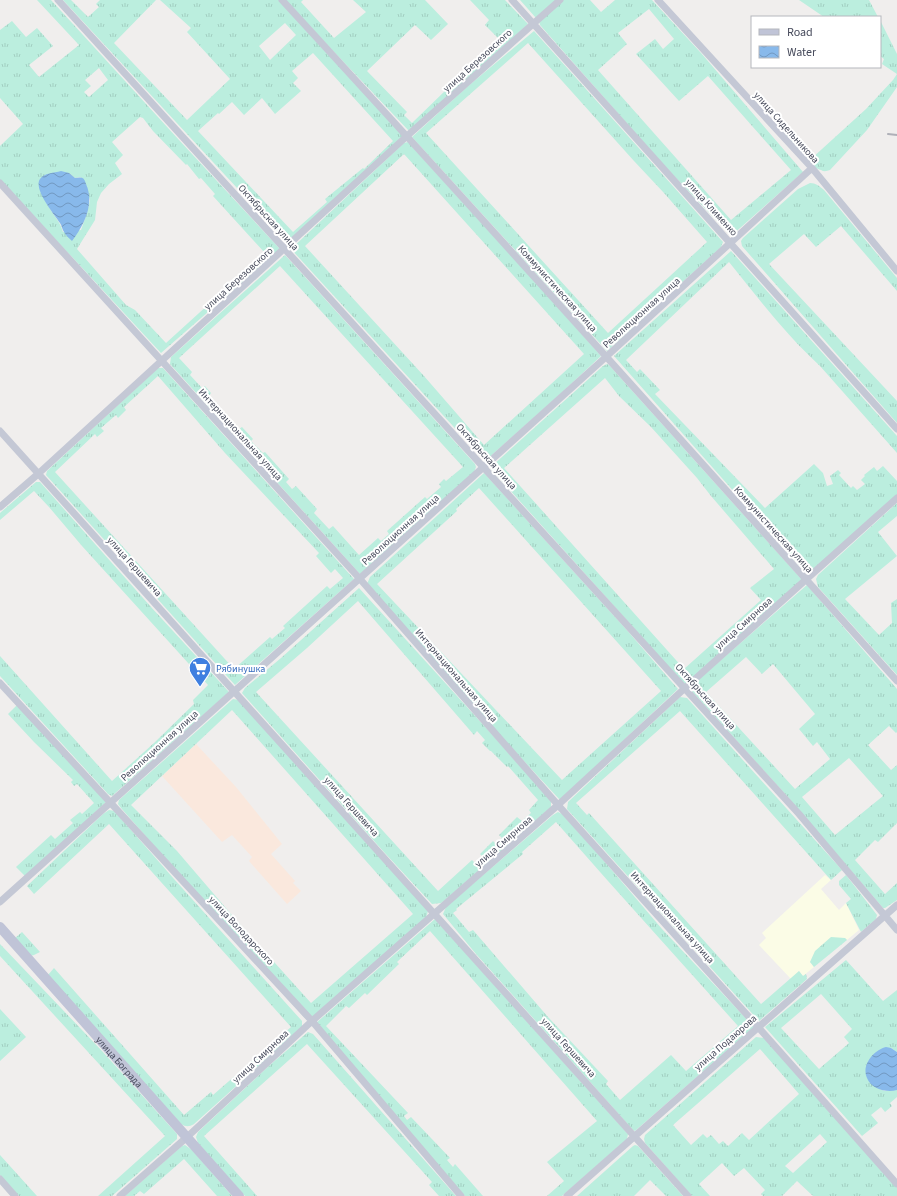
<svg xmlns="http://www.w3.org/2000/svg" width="897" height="1196" font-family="'Source Sans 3',sans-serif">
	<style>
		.commercial { fill: #fbfce6 }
		.medical { fill: #fae8dd }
		.grass { fill: url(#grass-tufts); fill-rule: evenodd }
		.water { fill: url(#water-waves) }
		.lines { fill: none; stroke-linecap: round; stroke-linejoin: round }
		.street { stroke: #c4c8d5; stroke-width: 7 }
		.secondary { stroke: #c0c4d7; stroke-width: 10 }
		.rail { stroke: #afb0b8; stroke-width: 2 }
		.labels { text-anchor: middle; stroke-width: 4; stroke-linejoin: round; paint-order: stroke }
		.street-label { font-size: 10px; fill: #464a5b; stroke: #fff }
		.shop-label { font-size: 10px; fill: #366cbe; stroke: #fff; text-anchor: start }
	</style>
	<defs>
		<pattern id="grass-tufts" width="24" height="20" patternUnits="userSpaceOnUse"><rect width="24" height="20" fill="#bbeede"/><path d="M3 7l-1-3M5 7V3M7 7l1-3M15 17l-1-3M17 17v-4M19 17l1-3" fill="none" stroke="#a2cec1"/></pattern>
		<pattern id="water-waves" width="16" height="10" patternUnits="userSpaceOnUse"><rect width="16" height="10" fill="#88b9eb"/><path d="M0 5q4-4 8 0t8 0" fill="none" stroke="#7198c1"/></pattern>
	</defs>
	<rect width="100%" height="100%" fill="#f0eeed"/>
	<path class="commercial" d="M 825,875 L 831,880 L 821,889 L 839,910 L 846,903 L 859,930 L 847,940 L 845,938 L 810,962 L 814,967 L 803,976 L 799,971 L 791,979 L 759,945 L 766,938 L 762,933 Z"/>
	<path class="medical" d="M 196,744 L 236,787 L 282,844 L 271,854 L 295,881 L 293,883 L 301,891 L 287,904 L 249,861 L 252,857 L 232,835 L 222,842 L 162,776 Z"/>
	<path class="grass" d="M 37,0 L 51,0 L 179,140 L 280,249 L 161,353 L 73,258 L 0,182 L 0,146 L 23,124 L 0,98 L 0,30 L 12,21 L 26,37 L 37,28 L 53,46 L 29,65 L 39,77 L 79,45 ZM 99,68 L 108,80 L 89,97 L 84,92 L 91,86 L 85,80 ZM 140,117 L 143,118 L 153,131 L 186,165 L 187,164 L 199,179 L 201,178 L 215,194 L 213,196 L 265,253 L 166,343 L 135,310 L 126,305 L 77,249 L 95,220 L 97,202 L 101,193 L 109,184 L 122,174 L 115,163 L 123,155 L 112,142 ZM 69,173 L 75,178 L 81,177 L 90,200 L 87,213 L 81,230 L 63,232 C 60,221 51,212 46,202 Z
		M 63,0 L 71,0 L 88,17 L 99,7 L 96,4 L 100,0 L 156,0 L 114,43 L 187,120 L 230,79 L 187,32 L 191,28 L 160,0 L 283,0 L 403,136 L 288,243 ZM 285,23 L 296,35 L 270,60 L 259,46 ZM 313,53 L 393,141 L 364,169 L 363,168 L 325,199 L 327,202 L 293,232 L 198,131 L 218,113 L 219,114 L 232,102 L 244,115 L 262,98 L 275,114 L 301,91 L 293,83 L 298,78 L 292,71 Z
		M 285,0 L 303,0 L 301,2 L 334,38 L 366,12 L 353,0 L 425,0 L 448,24 L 431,40 L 415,25 L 367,71 L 407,112 L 404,115 L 412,123 L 483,54 L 486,56 L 493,50 L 491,47 L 499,39 L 485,25 L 489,20 L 470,0 L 505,0 L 528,24 L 409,131 Z
		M 520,0 L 556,0 L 536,18 Z
		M 563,0 L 590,0 L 601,12 L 615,0 L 652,0 L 701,53 L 803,172 L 731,236 L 661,162 L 540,25 L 539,21 ZM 649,9 L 674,39 L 663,49 L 655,39 L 636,54 L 679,101 L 708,76 L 791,170 L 731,220 L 598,70 L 627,44 L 618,33 Z
		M 799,0 L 869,0 L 878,17 L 824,17 Z
		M 880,20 L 897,54 L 897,87 L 867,130 L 830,170 C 827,171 824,172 821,170 C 809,167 791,142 782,132 L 786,128 L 811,159 L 866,109 L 893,80 L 897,74 L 882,64 L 884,59 L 880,56 Z
		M 534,31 L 723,242 L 721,247 L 607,351 L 412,137 L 467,87 ZM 528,43 L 634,161 L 664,193 L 707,242 L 608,333 L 426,133 Z
		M 408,142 L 531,277 L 601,356 L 558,396 L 485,461 L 291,249 L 404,143 ZM 404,154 L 584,354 L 484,445 L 424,376 L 305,246 Z
		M 810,183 C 816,183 819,186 824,190 L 897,278 L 897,291 L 841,226 L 816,247 L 804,234 L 769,264 L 897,401 L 897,423 L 742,246 L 741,241 L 743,238 L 798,189 Z
		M 731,251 L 897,436 L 897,453 L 820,366 C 786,335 758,298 729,262 L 626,360 L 637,372 L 640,369 L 660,390 L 655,394 L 765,508 L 814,464 L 823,473 L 827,486 L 833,484 L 830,476 L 838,470 L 841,473 L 839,475 L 851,488 L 853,486 L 857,490 L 865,484 L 861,480 L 865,476 L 864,475 L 874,467 L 877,471 L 883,466 L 897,481 L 897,497 L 808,574 L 805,572 L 614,356 Z
		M 285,255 L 475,464 L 476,467 L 474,472 L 360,574 L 170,364 L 171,357 ZM 280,266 L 463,467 L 446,481 L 444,479 L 439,484 L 441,487 L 427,499 L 425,497 L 387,531 L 389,534 L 381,541 L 378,538 L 359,555 L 333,526 L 329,529 L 314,513 L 317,509 L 296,486 L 292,489 L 286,482 L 289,479 L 265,452 L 263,453 L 251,441 L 253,439 L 242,427 L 239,429 L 209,396 L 211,393 L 205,386 L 202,388 L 190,375 L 192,372 L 179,358 Z
		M 607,364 L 609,365 L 803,581 L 685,685 L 491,469 L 492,466 L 603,366 ZM 605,378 L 619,396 L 651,427 L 697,478 L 711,496 L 774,569 L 750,588 L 761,600 L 684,669 L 504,468 Z
		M 158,368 L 163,368 L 354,579 L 235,685 L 46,475 L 47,471 ZM 158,376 L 225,453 L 319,553 L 316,556 L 331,573 L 335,569 L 343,578 L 330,589 L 327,586 L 283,626 L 285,628 L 272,639 L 270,637 L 234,669 L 55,472 L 95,434 L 97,437 L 104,431 L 101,428 L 116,415 L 118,418 L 126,410 L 124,407 Z
		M 484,473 L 625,628 L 678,689 L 560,800 L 424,653 L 367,584 L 370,577 ZM 479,488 L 661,691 L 562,780 L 377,584 L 457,511 L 456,509 Z
		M 36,482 L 40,482 L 151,607 L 229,692 L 112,796 L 108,794 L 0,676 L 0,656 L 112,781 L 154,743 L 194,704 L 193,700 L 208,685 L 82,546 L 49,507 L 34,491 L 0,520 L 0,513 Z
		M 897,503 L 897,516 L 878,532 L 897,556 L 845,599 L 879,635 L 892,623 L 891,603 L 897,599 L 897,675 L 818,587 L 816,579 L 818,575 Z
		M 807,585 L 897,689 L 897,732 L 896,733 L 889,726 L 868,745 L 891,770 L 897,765 L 897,823 L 878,842 L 875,840 L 855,860 L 885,894 L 897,883 L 897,900 L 885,908 L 883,908 L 787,796 L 689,688 ZM 746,657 L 762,674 L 773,664 L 815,714 L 799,729 L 813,746 L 817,742 L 830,759 L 795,789 L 706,692 ZM 849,758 L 883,796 L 835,835 L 802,797 Z
		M 359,588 L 497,740 L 551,801 L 551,807 L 445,900 L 441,903 L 432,904 L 383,851 L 242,693 L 245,688 L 281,658 ZM 358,601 L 474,735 L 477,731 L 485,740 L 482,743 L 490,751 L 491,751 L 507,767 L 508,766 L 538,800 L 529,810 L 531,813 L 522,821 L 517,817 L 499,835 L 502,838 L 496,844 L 493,841 L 480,854 L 482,856 L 475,863 L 472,860 L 438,891 L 256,692 L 307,648 Z
		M 680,697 L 687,698 L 842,870 L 831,880 L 680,711 L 576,803 L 587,815 L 589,813 L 761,1004 L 799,971 L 803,976 L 806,974 L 807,979 L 759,1021 L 567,809 L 568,802 Z
		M 233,699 L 239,700 L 428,911 L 426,918 L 314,1018 L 307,1020 L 305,1018 L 121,808 L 118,804 L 119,800 ZM 232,710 L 413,914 L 311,1003 L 237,921 L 177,851 L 131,805 Z
		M 17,705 L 106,802 L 26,877 L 16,867 L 51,835 L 55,839 L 73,823 L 70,820 L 80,812 L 82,814 L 94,803 L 77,784 L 74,786 L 71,782 L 73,780 L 34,742 L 8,714 Z
		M 109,810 L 115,811 L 117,814 L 174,879 L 302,1021 L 302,1027 L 194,1124 C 189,1127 186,1127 181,1124 L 48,975 L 54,968 L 184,1115 L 211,1092 L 213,1095 L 291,1027 L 109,824 L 34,894 L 27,886 L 103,814 Z
		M 558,812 L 562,814 L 593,848 L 662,929 L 754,1027 L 635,1131 L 633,1130 L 476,954 L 443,914 L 446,907 L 553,815 ZM 556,822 L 608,881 L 738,1026 L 686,1071 L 671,1055 L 620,1100 L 606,1084 L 608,1081 L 548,1017 L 473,930 L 469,932 L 453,913 L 457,910 L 456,909 L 523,854 L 522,852 Z
		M 846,875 L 877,915 L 876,919 L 861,932 L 846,903 L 851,899 L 839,885 L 839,881 Z
		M 435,919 L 628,1134 L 627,1139 L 562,1196 L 547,1196 L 564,1181 L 547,1162 L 597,1121 L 430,931 L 397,962 L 399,964 L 367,995 L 365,993 L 349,1008 L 346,1006 L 326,1026 L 408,1113 L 404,1116 L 407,1120 L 411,1117 L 450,1158 L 447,1160 L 453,1167 L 455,1164 L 483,1196 L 465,1196 L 315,1027 L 316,1023 Z
		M 22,932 L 40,952 L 34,955 L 30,956 L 14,939 Z
		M 831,937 L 845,938 L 847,940 L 814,967 L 810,962 L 815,951 Z
		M 0,944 L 102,1051 L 177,1134 L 177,1139 L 112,1196 L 98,1196 L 165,1136 L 0,956 Z
		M 846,960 L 883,1001 L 897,990 L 897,1052 L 891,1048 L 879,1089 L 885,1091 L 897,1090 L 897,1097 L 890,1103 L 892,1106 L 885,1112 L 881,1107 L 871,1115 L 878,1123 L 862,1136 L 765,1027 ZM 821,994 L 852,1029 L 844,1037 L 849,1043 L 819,1069 L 781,1028 Z
		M 0,1009 L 26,1037 L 0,1061 Z
		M 308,1032 L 313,1034 L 456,1196 L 439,1196 L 429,1185 L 432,1182 L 307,1044 L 204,1136 L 257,1196 L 245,1196 L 198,1143 L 196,1137 L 198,1132 L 271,1064 Z
		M 756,1037 L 764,1038 L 897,1188 L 897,1196 L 813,1196 L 797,1181 L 782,1196 L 763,1196 L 761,1194 L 765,1190 L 744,1168 L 734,1176 L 722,1163 L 699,1184 L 710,1196 L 692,1196 L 645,1143 L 644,1139 L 645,1135 ZM 760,1049 L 799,1094 L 749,1140 L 742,1133 L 728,1146 L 723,1141 L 719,1144 L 711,1135 L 707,1138 L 703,1134 L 691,1145 L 673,1125 ZM 820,1134 L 827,1142 L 793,1173 L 785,1166 Z
		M 185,1145 L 192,1150 L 232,1196 L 217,1196 L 184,1159 L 144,1194 L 140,1191 L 134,1196 L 125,1196 L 182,1146 Z
		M 635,1145 L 638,1146 L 683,1196 L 666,1196 L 650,1180 L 634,1196 L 577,1196 L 633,1146 Z
		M 0,1155 L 37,1196 L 19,1196 L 0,1175 Z"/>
	<path class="water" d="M 61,171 L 69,173 L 75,178 C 82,177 84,177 86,184 C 95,204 84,225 72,241 C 70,239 66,236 64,232 C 62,229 62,226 60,223 C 54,214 33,189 40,179 C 44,173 54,173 61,171 Z
		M 886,1047 L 891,1048 L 897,1052 L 897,1090 C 887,1093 871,1089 867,1078 C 861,1065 874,1050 886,1047 Z"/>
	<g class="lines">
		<path class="street" d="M 58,0 L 799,814 L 897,930
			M 282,0 C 489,225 693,453 897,681
			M 512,0 L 897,429
			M 658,0 L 812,168 L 897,271
			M 0,183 L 360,579 L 558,805 L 758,1027 L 897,1184
			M 0,431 L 688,1196
			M 0,507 L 38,474 L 407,136 L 560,0
			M 0,683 L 312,1021 L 461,1196
			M 0,902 L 607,356 L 812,168
			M 0,1179 L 15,1196
			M 120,1196 L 186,1138 L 312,1021 L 558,805 L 685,688 L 897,498
			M 567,1196 L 897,905"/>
		<path class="secondary" id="s1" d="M 0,927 L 239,1196"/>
		<path class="rail" d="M 888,134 L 897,135"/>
	</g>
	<defs>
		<g id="supermarket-pin" transform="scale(1.15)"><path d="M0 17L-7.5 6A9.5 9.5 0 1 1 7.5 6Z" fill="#3f7fe0" stroke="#fff"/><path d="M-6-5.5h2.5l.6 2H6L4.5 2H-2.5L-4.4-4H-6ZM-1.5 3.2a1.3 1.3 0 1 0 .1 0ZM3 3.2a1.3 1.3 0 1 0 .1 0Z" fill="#fff"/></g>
	</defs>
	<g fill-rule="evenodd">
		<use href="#supermarket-pin" x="200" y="668"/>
	</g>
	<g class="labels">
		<g class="street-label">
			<text transform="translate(477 60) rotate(-42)" y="4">улица Березовского</text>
			<text transform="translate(787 127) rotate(48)" y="4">улица Сидельникова</text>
			<text transform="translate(712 207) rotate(48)" y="4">улица Клименко</text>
			<text transform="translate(269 217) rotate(48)" y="4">Октябрьская улица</text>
			<text transform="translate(238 278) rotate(-42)" y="4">улица Березовского</text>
			<text transform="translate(558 288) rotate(48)" y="4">Коммунистическая улица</text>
			<text transform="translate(641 312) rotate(-42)" y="4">Революционная улица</text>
			<text transform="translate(241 434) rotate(48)" y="4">Интернациональная улица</text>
			<text transform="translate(487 456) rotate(48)" y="4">Октябрьская улица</text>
			<text transform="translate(400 529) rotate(-42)" y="4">Революционная улица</text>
			<text transform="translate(774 529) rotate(48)" y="4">Коммунистическая улица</text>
			<text transform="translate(135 566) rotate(48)" y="4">улица Гершевича</text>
			<text transform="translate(743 623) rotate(-42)" y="4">улица Смирнова</text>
			<text transform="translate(457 675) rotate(49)" y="4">Интернациональная улица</text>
			<text transform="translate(706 696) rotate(48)" y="4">Октябрьская улица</text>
			<text transform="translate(159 745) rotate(-42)" y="4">Революционная улица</text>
			<text transform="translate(352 806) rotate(48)" y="4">улица Гершевича</text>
			<text transform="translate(503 841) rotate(-41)" y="4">улица Смирнова</text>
			<text transform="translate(673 917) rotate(48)" y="4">Интернациональная улица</text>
			<text transform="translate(242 930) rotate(47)" y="4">улица Володарского</text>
			<text transform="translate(725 1042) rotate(-41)" y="4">улица Подаюрова</text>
			<text transform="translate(569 1047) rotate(48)" y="4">улица Гершевича</text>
			<text transform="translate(260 1056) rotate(-43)" y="4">улица Смирнова</text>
			<text dy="4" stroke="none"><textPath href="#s1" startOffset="180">улица Бограда</textPath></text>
		</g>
		<g class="shop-label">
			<text x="216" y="672">Рябинушка</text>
		</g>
	</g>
	<rect x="751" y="16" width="130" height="52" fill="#ffffff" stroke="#b5b7bd"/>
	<rect x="759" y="29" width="20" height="6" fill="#c0c4d7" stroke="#b5b7bd"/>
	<text x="787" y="36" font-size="12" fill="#464a5b">Road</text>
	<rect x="759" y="46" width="20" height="12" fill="url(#water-waves)" stroke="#b5b7bd"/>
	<text x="787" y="56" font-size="12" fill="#464a5b">Water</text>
</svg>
